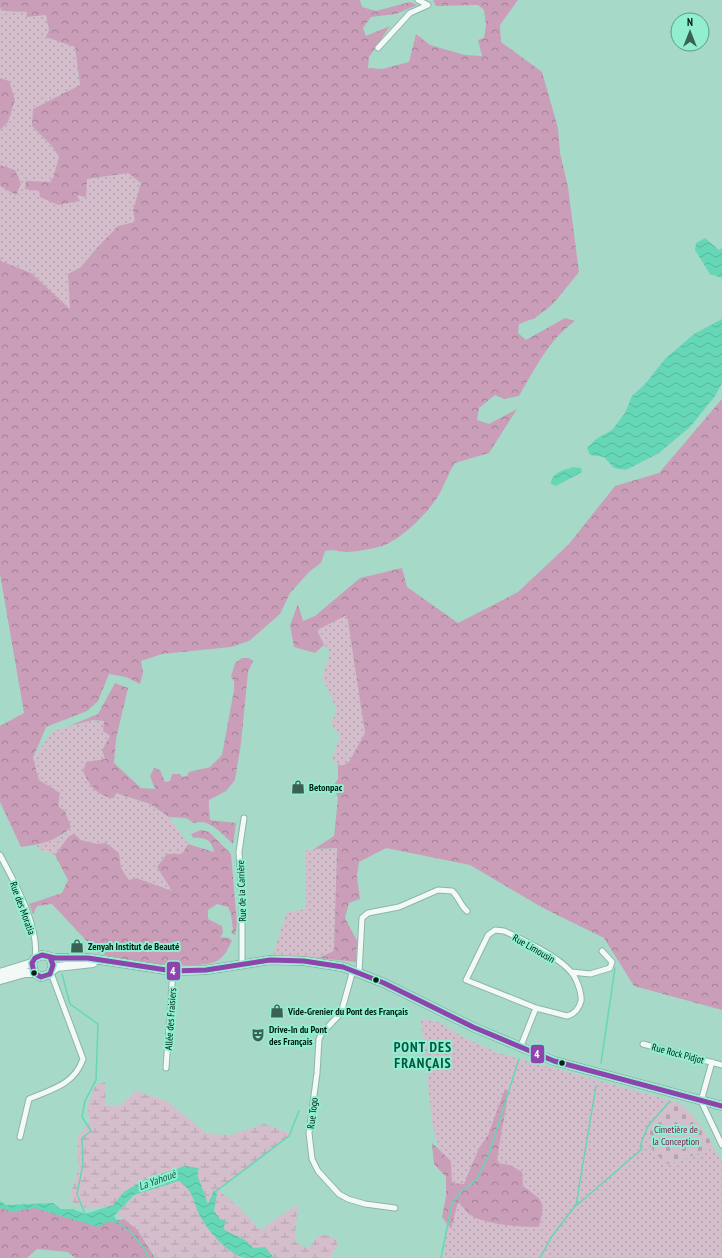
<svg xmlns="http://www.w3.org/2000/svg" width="722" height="1258" font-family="'PT Sans Narrow',sans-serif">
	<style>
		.grass { fill: url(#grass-dots) }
		.forest { fill: url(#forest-crowns) }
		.wetland { fill: url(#wetland-marsh) }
		.cemetery { fill: url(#cemetery-stones) }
		.water { fill: url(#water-waves) }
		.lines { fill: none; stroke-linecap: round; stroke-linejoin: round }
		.stream { stroke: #65d7b6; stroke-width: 1.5 }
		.street-casing { stroke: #8db5a9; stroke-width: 7 }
		.primary-casing { stroke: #8db5a9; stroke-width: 10 }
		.street { stroke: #f2f9f7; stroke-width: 5 }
		.primary { stroke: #f2f9f7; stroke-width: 8 }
		.bus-1-casing { stroke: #91efd0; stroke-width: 8 }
		.bus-1 { stroke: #8e44ad; stroke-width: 5 }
		.bus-dot { fill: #011f17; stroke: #91efd0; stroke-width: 1.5 }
		.labels { text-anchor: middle; stroke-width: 4; stroke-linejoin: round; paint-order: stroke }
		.poi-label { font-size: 10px; font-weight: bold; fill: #011f17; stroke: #91efd0; text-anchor: start }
		.street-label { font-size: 10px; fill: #011f17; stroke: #91efd0 }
		.park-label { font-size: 10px; fill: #8b1d5c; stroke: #91efd0 }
		.water-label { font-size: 11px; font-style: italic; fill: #0d5b48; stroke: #91efd0 }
		.district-label { font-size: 14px; font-weight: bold; letter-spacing: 1px; fill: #005744; stroke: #91efd0 }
		.line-badge { stroke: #91efd0; stroke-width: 1.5 }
		.badge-label { font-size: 11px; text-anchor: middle; font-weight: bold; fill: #fff }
	</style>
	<defs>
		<pattern id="grass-dots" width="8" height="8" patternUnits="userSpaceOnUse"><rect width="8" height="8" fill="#d4becb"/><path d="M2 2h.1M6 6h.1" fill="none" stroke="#b4a3ae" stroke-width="1.8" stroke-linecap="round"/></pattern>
		<pattern id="forest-crowns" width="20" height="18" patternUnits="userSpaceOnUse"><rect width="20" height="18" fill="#ca9eb8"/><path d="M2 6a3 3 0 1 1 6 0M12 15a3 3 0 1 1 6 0" fill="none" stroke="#a28095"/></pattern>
		<pattern id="wetland-marsh" width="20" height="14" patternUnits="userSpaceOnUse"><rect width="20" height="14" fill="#d4becb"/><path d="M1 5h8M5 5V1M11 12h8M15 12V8" fill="none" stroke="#b4a3ae"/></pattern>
		<pattern id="cemetery-stones" width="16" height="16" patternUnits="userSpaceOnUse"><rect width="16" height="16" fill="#d4becb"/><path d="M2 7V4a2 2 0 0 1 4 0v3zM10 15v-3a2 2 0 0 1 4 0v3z" fill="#b4a3ae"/></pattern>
		<pattern id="water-waves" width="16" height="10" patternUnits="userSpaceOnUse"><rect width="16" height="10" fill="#65d7b6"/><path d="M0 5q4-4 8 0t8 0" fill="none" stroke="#56b89c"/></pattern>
	</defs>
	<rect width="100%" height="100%" fill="#a7d9c9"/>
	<path class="grass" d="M 0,8 L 4,11 L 28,12 L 27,17 L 46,15 L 49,30 L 46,37 L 75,46 L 80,85 L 63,94 L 32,126 L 52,146 L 59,157 L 52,182 L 26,181 L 39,191 L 80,200 L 77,194 L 87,179 L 128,173 L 141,183 L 133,210 L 135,222 L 96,249 L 81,267 L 68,274 L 70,310 L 31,273 L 1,261 L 0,258 L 0,186 L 16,195 L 15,170 L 0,165 L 0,130 L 8,122 L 9,82 L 0,78 Z
		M 347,614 L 365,733 L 349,762 L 342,766 L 332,760 L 340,736 L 331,724 L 337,710 L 322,677 L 329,657 L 329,649 L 324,645 L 317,630 Z
		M 93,720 L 104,722 L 110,736 L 102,750 L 105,760 L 86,762 L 116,793 L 150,804 L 169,817 L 188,844 L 182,854 L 167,854 L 157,867 L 172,891 L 136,878 L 129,880 L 121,868 L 119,853 L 106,843 L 97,844 L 69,836 L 55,855 L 39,849 L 36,845 L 64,835 L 71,827 L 58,806 L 60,793 L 39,780 L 33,758 L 53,731 Z
		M 337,848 L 334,951 L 318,958 L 273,954 L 287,912 L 306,909 L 306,850 Z
		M 421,1019 L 439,1022 L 463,1037 L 498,1053 L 680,1103 L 670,1106 L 669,1164 L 714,1148 L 722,1162 L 722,1258 L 444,1258 L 449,1187 L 432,1122 Z"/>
	<path class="forest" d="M 0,0 L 360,0 L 362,7 L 376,11 L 410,2 L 417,5 L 396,14 L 371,17 L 363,28 L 366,36 L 390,26 L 369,57 L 368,68 L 382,69 L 409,62 L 416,34 L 430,45 L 465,55 L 482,56 L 478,40 L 484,38 L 486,25 L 484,10 L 478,5 L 436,6 L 433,0 L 518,0 L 500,25 L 501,42 L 542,72 L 558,128 L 560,153 L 568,187 L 579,272 L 553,304 L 535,318 L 519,324 L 518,333 L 526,340 L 565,318 L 575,321 C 548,341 536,367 519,396 L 504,399 L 495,395 L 479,408 L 477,420 L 489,424 L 517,409 L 489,453 L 455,463 C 449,472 445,483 440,493 C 429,512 401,541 379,547 C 369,549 356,552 346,552 C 337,552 336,549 325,551 L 321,563 L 310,571 L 290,593 L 280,614 L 249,641 L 231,647 L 162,654 L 141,661 L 143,673 L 140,684 L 126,677 L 109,674 L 98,701 L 87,711 L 46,727 L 33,758 L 39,780 L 60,793 L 58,806 L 65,811 L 71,827 C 59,840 39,845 21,847 L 0,802 L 0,726 L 24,713 L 0,574 L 0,258 L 1,261 L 31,273 L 70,309 L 68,274 L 81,267 L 96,249 L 118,226 L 135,222 L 133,210 L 141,183 L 128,173 L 87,179 L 86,197 L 77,195 L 80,201 L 58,205 L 40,197 L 39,191 L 25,189 L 26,181 L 52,182 L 50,180 L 53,178 L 59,157 L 52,146 L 32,126 L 33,109 L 80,85 L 75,47 L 46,37 L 49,30 L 46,15 L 26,17 L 27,12 L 4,11 L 0,8 Z
		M 0,78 L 9,81 L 15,100 L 8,122 L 0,130 Z
		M 0,165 L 15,170 L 21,184 L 16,195 L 0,186 Z
		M 722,399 L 722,1010 L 634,986 L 604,938 L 543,908 L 470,865 L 386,848 L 359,862 L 357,876 L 360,899 L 349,903 L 345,918 L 357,941 L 356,962 L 318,958 L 334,951 L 337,848 L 314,849 L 334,836 L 338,798 L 333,786 L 338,779 L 338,764 L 342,766 L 349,762 L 365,733 L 347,615 L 317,630 L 324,645 L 315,653 L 294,647 L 290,625 L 298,604 L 303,621 L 315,616 L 360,578 L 402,568 L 407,587 L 458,623 L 518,592 L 569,544 L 615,486 L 659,473 Z
		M 242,658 L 249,658 L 253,661 L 248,672 L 241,743 L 235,780 L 226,791 L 209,800 C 208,807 210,813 210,820 L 236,823 L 233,844 C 223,835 209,818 194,823 L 186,818 L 169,817 L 150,804 L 116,793 L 114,798 C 98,797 89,785 83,771 L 86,762 L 105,759 L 102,750 L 110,736 L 103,731 L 104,721 L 93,720 L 69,726 L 98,714 L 115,683 L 128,688 L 116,739 L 114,763 L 141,788 L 155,789 L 150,776 L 154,768 L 160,770 L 165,782 L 170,781 L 172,774 L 180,774 L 182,777 L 187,776 L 189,772 L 210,767 L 222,755 L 234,690 L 234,681 L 231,677 L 235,663 Z
		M 201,830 L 209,832 L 231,854 L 237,924 L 235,935 L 231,933 L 233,930 L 231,914 L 228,907 L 217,904 L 208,910 L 208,919 L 222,926 L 223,933 L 220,937 L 229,938 L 232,941 C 229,947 225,955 220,959 C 204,973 116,961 97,952 L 52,904 L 37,906 L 33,914 L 29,904 L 62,893 L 68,880 L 55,855 L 69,836 L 74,834 L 81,840 L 97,844 L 106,843 L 119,853 L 121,868 L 129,880 L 136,878 L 172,891 L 157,867 L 167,854 L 182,854 L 188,844 L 214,852 C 212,840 205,837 193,838 L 191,834 Z
		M 505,1089 L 508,1091 C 506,1115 499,1139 497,1163 L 510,1165 L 522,1172 L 523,1186 C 545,1202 545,1201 539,1227 C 521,1227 483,1225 469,1214 C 465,1210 462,1205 458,1202 L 451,1229 L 442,1217 L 446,1196 L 446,1177 L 434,1164 L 432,1143 L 451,1161 L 452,1183 L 464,1184 L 479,1148 L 488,1135 Z
		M 0,1208 C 12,1212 22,1208 34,1208 C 64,1210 94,1225 124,1219 L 137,1229 L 155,1258 L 75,1258 L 68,1252 L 37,1249 L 27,1258 L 0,1258 Z"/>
	<path class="wetland" d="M 105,1082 L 106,1106 L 120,1106 L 136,1091 L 167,1101 L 207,1134 L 231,1135 L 264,1124 L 292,1134 L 218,1190 L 239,1207 L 260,1230 L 298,1204 C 298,1217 294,1229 295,1242 L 308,1249 L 319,1235 L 328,1235 L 337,1240 L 337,1246 L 330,1258 L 156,1258 L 137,1229 L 106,1206 L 86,1208 L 70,1201 L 73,1185 L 79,1168 L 77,1156 L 78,1136 L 90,1122 L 87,1108 L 95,1086 Z"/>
	<path class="cemetery" d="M 680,1103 C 695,1115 705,1131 714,1148 L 668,1164 L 653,1152 L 648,1126 L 670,1106 Z"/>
	<path class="water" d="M 705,238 L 719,250 L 722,248 L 722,278 L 710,274 L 695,250 L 696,243 Z
		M 722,319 L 722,383 L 715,396 L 690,427 L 659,453 L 626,470 L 614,468 L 604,457 L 590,455 L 587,448 L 596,439 L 612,430 L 625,413 L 632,396 L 645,384 L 665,359 L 694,334 Z
		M 574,467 L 581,468 L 582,472 L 556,486 L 551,484 C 551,472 565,470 574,467 Z
		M 185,1166 L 199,1168 L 197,1174 L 208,1204 L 214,1190 L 217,1193 L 214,1211 L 220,1219 L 225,1220 L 224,1229 C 237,1239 242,1234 253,1248 L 265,1247 L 274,1258 C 265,1258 255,1258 246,1258 C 229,1256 206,1229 199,1214 C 192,1199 194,1192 179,1181 L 134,1195 L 114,1216 L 120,1225 L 110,1221 L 98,1227 L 34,1208 L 12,1212 L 0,1208 L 0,1201 L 6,1205 L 53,1203 L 61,1209 L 73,1209 L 85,1214 L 113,1205 L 124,1192 L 146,1179 Z"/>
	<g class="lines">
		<path class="stream" d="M 62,974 L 70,1004 L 98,1024 L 96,1080 L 85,1101 L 82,1117 L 91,1131 L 82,1138 L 83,1164 L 77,1194 L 85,1214
			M 601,1063 L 615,968
			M 215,1192 L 289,1136 L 299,1111
			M 577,1205 L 642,1149 L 640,1146 L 648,1126 L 670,1101
			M 120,1224 C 133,1233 142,1243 149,1258
			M 441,1258 L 452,1203 L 460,1193 L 476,1180 L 488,1157 L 519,1059
			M 540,1258 L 552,1236 L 576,1205 L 596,1086"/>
		<g class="street-casing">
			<path id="street" d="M 378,48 L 410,13 L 428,5 L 418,0
				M 0,855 C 14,881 40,928 35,958
				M 242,964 L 242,903 L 239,852 L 244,818
				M 353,970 L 341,1013 L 322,1033 L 319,1039 L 317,1073 L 309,1133 L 312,1159 L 318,1171 L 339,1194 L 348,1199 L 365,1204 L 395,1208
				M 359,972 L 362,918 L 368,913 L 399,907 L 438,890 L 452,891 C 459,897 460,905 467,911
				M 572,972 L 590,974 L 610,968 L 612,962 L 602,951
				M 643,1044 L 722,1065
				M 520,1048 L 536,1008 L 567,1016 C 575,1014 579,1009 581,1001 C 582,993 576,977 571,972 C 559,957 522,939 504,931 L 495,930 L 488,935 L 466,980 L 536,1008
				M 712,1062 L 701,1101 L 722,1145
				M 166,1068 L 173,971
				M 20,1137 L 29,1099 C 52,1089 74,1085 83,1059 L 51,973"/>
		</g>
		<g class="primary-casing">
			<path id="primary" d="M 50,957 L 53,965 L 50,974 L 41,977 L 34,973 L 32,963 L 35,958 L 42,955 L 55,958 L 88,958 L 173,971 L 206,970 L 270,960 L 304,961 L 343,967 L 384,983 L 473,1027 L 554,1061 L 722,1106
				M 52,971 L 57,967 L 93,963
				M 0,973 L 32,963
				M 0,980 L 25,973 L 34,973"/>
		</g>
		<use href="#street" class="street"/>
		<use href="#primary" class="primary"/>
		<g class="bus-1-casing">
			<path id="bus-1" d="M 50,957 L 53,965 L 50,974 L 41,977 L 34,973 L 32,963 L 35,958 L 42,955 L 55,958 L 88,958 L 173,971 L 206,970 L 270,960 L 304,961 L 343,967 L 384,983 L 473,1027 L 554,1061 L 722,1106"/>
		</g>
		<use href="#bus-1" class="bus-1"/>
	</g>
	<defs>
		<g id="shop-bare" transform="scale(1.08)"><path d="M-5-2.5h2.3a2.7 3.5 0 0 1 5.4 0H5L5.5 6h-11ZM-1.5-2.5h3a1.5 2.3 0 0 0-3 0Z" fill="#3b6055" stroke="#91efd0" stroke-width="2.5" paint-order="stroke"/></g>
		<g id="theatre-bare" transform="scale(1.08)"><path d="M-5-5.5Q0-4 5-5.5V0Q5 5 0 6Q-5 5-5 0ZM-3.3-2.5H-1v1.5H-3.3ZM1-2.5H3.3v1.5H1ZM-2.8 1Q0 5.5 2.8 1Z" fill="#3b6055" stroke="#91efd0" stroke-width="2.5" paint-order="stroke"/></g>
	</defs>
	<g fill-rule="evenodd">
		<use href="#shop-bare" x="298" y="787"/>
		<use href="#shop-bare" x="77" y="946"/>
		<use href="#shop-bare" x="277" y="1011"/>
		<use href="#theatre-bare" x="258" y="1035"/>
	</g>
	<g class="bus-dot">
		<circle cx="34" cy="973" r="3.5"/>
		<circle cx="376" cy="980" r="3.5"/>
		<circle cx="562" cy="1063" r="3.5"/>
	</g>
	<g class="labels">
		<g class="poi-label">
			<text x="309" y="791">Betonpac</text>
			<text x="88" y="950">Zenyah Institut de Beauté</text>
			<text x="288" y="1015">Vide-Grenier du Pont des Français</text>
			<text x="269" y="1033">Drive-In du Pont<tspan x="269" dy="12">des Français</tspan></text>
		</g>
		<g class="street-label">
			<text transform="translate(241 891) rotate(-92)" y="4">Rue de la Carrière</text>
			<text transform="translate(23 908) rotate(70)" y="4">Rue des Moratia</text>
			<text transform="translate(534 948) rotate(30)" y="4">Rue Limousin</text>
			<text transform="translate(170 1019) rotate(-86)" y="4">Allée des Fraisiers</text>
			<text transform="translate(678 1053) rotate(15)" y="4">Rue Rock Pidjot</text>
			<text transform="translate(312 1113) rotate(-83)" y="4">Rue Togo</text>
		</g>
		<g class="park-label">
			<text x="676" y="1133">Cimetière de<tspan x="676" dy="12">la Conception</tspan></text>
		</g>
		<g class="water-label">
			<text transform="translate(157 1180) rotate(-20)" y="4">La Yahoué</text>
		</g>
		<g class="district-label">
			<text x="423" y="1052">PONT DES<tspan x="423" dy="16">FRANÇAIS</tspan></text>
		</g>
	</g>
	<g class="line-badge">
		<rect x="166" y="961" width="15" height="20" rx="4" fill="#8e44ad"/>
		<rect x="530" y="1044" width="15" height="20" rx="4" fill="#8e44ad"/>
	</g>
	<g class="badge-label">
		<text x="173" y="975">4</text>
		<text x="537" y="1058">4</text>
	</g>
	<g transform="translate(690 32)"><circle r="19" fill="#91efd0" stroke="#579c86"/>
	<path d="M0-3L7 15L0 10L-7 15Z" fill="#3b6055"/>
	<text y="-6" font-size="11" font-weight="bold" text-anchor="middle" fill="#011f17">N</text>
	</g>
</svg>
